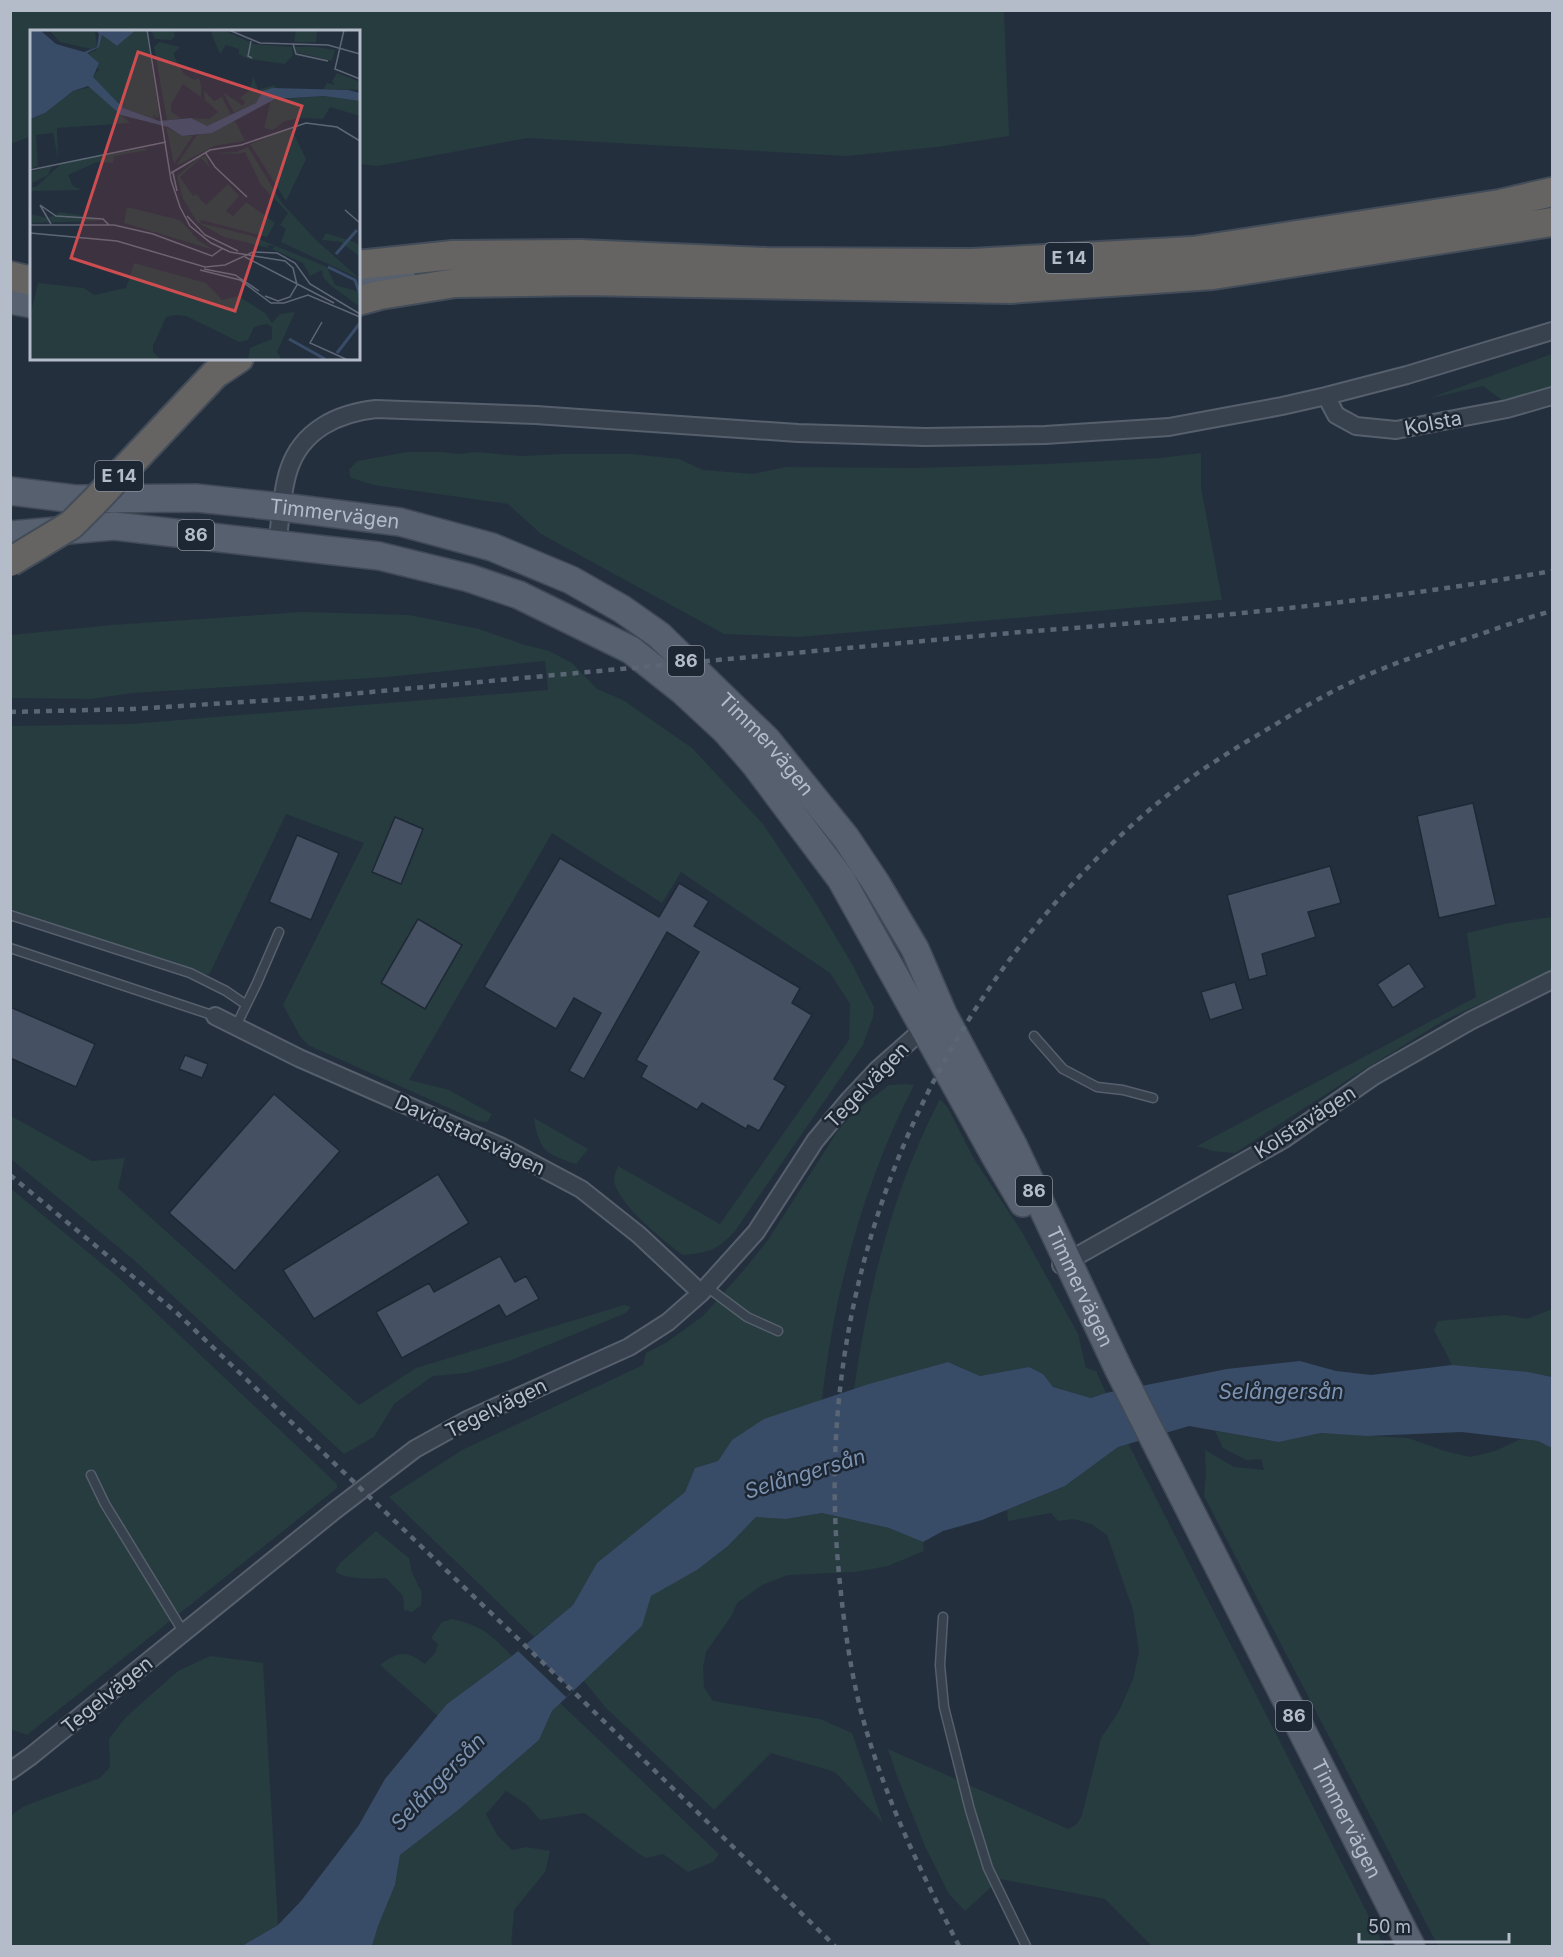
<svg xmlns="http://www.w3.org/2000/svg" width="1563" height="1957" font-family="Inter,sans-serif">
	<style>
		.green { fill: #263c3f }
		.water { fill: #394c67 }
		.pier { fill: #242f3e }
		.building { fill: #455162; stroke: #1f2835; stroke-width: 1.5 }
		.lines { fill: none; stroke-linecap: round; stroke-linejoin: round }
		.service-casing { stroke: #565f6c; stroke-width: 11 }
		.minor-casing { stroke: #565f6c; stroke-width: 20 }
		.primary-casing { stroke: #414a57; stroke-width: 30 }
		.trunk-casing { stroke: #434c59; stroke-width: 32 }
		.service { stroke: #38414e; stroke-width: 8 }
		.minor { stroke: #38414e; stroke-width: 16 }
		.primary { stroke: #56606e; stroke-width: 27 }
		.trunk { stroke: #656462; stroke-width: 28 }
		.rail { stroke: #5a6575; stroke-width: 4.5; stroke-dasharray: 6 6; stroke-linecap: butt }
		.trunk-bridge-casing { stroke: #434c59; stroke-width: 32; stroke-linecap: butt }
		.trunk-bridge { stroke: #656462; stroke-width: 28 }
		.labels { text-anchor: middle; stroke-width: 5; stroke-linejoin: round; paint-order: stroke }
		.shield { fill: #1d2633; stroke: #878f9c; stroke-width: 1.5 }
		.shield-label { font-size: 18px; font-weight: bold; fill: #b4bcc9 }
		.street-label { font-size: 20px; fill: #b4bcc9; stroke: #1d2633 }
		.water-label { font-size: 21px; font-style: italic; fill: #7c92b1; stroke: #1d2633 }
		.inset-river { fill: none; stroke: #394c67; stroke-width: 3 }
		.inset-road { fill: none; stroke: #5e6776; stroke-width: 1.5 }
		.view { fill: #ce4d50; fill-opacity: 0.15; stroke: #ce4d50; stroke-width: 3 }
		.inset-edge { fill: none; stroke: #b4bcc9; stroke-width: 3 }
	</style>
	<rect width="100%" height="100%" fill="#242f3e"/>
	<path class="green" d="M 10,11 L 1004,11 L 1009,136 L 937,147 L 846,156 L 527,138 L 378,166 L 359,164 L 358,32 L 32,32 L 31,136 L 14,143 L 10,141 Z
		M 1552,354 L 1552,405 L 1515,410 L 1483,386 L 1427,399 Z
		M 407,452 L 442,452 L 459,454 L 475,452 L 522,456 L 562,454 L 631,454 L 679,459 L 703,470 L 753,474 L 786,467 L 915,468 L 1047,464 L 1160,458 L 1201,453 L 1201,487 L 1222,600 L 799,637 L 724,634 L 541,534 L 508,504 L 374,485 L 351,478 L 349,470 L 357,461 Z
		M 302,612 L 409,615 L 479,629 L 525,645 L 549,651 L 572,663 L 597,689 L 623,700 L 692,748 L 763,824 L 812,897 L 852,964 L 874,1007 L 873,1017 L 863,1045 L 735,1231 C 716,1251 710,1252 683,1255 C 665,1242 615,1202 614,1179 C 614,1175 617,1170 618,1166 L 720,1224 L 849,1040 L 850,1004 L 830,973 L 681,872 L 662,903 L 552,833 L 409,1080 L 449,1090 L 492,1114 L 487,1122 L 478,1121 L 308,1045 L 300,1036 L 283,1005 L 364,843 L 286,814 L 209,975 L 11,909 L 11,726 L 131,724 L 548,690 L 545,661 L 387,677 L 132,693 L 91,699 L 11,698 L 11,635 L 112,625 Z
		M 1552,917 L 1552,971 L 1445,1020 L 1357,1074 L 1235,1153 L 1213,1151 L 1197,1146 L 1476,997 L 1467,933 L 1509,923 Z
		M 906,1084 L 914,1085 C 864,1182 834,1292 822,1400 L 732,1440 L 718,1461 L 695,1468 L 685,1492 L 597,1563 L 573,1605 L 534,1637 L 389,1497 L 462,1450 L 643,1365 L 646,1353 L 667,1342 L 703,1316 L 743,1271 L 768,1240 L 837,1132 L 854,1112 L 889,1085 Z
		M 940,1099 L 948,1108 L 974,1159 L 1022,1232 L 1078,1334 L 1086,1368 L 1096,1371 L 1106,1393 L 1091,1398 L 1053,1387 L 1043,1374 L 1029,1367 L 980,1376 L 948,1362 L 854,1389 C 868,1290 893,1189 940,1099 Z
		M 11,1116 L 92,1161 L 125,1158 L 118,1188 L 359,1405 L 416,1368 L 624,1305 L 631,1307 L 626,1313 L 509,1361 L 466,1373 L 433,1376 L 394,1404 L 374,1437 L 344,1454 L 134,1260 L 11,1159 Z
		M 534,1118 L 588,1149 L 576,1164 C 546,1154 539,1151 534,1118 Z
		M 10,1188 L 118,1277 L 337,1484 L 337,1488 L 27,1735 L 10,1729 Z
		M 1552,1309 L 1552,1377 L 1528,1372 L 1452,1365 L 1434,1330 L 1438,1321 L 1505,1315 L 1527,1319 Z
		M 1215,1431 L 1279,1442 L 1321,1433 L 1408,1438 L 1445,1451 L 1470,1457 L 1495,1451 L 1521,1439 L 1538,1441 L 1552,1448 L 1552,1946 L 1438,1946 L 1204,1496 L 1206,1471 L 1205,1450 L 1234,1467 L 1264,1470 L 1261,1459 L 1246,1460 L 1223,1448 Z
		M 1128,1443 L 1384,1946 L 1152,1946 L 1105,1899 L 1000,1879 L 965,1911 L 949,1894 L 925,1846 L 897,1776 L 888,1749 L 1068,1829 L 1077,1824 L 1082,1815 L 1101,1738 L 1119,1711 L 1133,1679 L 1139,1652 L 1133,1610 L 1107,1535 L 1091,1524 L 1074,1519 L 1058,1521 L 1051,1513 L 1008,1521 L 1007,1510 L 1065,1486 L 1118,1447 Z
		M 822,1513 L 889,1528 L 923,1542 L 924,1551 L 888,1566 L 855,1572 L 788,1575 L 762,1585 L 737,1603 L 732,1615 L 706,1652 L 703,1667 L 704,1687 L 713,1701 L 820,1719 L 852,1733 L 883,1823 L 835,1772 L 771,1753 L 714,1810 L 606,1708 L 584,1681 L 642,1626 L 650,1596 L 697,1570 L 728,1546 L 756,1517 L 786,1519 Z
		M 376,1531 L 409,1558 L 412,1573 L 422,1593 L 421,1605 L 412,1612 L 404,1610 L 403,1596 L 386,1578 C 373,1579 344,1580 335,1571 L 340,1563 Z
		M 452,1619 C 483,1626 490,1634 512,1656 L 447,1704 L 438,1716 L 380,1665 C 398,1651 407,1650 425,1664 L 435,1653 L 438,1644 L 431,1638 L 442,1622 Z
		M 210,1656 L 263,1663 L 278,1925 L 242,1946 L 11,1946 L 10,1816 L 24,1806 L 100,1778 L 110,1767 L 109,1739 L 126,1717 L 178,1671 Z
		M 560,1703 L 719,1854 L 713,1862 L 688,1872 L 663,1854 L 646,1858 C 624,1845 606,1827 584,1813 L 540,1820 L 526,1804 L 506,1791 L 486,1814 L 497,1835 L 512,1850 L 526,1847 L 550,1851 L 545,1872 L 514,1910 L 511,1946 L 372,1946 L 378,1926 L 395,1885 L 400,1855 L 457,1811 L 539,1740 L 552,1711 Z"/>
	<path class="water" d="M 1300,1361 L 1336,1371 L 1371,1375 L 1452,1365 L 1528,1372 L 1552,1377 L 1552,1448 L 1538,1441 L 1462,1432 L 1367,1436 L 1321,1433 L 1279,1442 L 1189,1426 L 1118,1447 L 1065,1486 L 982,1520 L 943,1531 L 923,1542 L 889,1528 L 822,1513 L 786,1519 L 756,1517 L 728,1546 L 697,1570 L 651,1596 L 642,1626 L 552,1711 L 539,1740 L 457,1811 L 400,1855 L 395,1885 L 378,1926 L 372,1946 L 242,1946 L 278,1925 L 301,1901 L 359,1825 L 385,1779 L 447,1704 L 512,1656 L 573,1605 L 597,1563 L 685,1492 L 695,1468 L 718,1461 L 732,1440 L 764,1419 L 869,1384 L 948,1362 L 980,1376 L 1029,1367 L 1043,1374 L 1053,1387 L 1091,1398 L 1106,1393 L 1227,1369 Z"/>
	<path class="pier" d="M 525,1644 L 573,1691 L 566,1697 L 518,1651 Z"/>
	<path class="building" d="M 1473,803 L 1496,905 L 1439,918 L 1417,816 Z
		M 395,817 L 423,829 L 401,884 L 372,872 Z
		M 297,835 L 339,853 L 311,920 L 269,902 Z
		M 560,858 L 659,917 L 679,883 L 709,901 L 694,926 L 800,988 L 792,1003 L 812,1015 L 774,1079 L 786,1086 L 759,1131 L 748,1125 L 746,1129 L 702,1103 L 697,1110 L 641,1077 L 647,1066 L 636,1060 L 699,952 L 667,932 L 584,1079 L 569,1071 L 601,1013 L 574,998 L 556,1029 L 484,987 Z
		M 1330,866 L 1341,903 L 1308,912 L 1316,937 L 1262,954 L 1267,975 L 1249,980 L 1227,895 Z
		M 418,919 L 462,945 L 425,1009 L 381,983 Z
		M 1409,963 L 1425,987 L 1393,1008 L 1377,984 Z
		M 1235,982 L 1243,1009 L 1210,1020 L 1201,992 Z
		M 10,1007 L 95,1044 L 76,1087 L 10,1058 Z
		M 185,1055 L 208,1064 L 202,1078 L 179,1069 Z
		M 274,1094 L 340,1151 L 235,1271 L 169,1213 Z
		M 438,1174 L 469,1223 L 314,1319 L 283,1270 Z
		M 500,1256 L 515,1282 L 526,1276 L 539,1299 L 506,1317 L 499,1305 L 402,1358 L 376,1312 L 429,1283 L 434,1292 Z"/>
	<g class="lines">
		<g class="service-casing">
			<path id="service" d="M 10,915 L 190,973 L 226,991 L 245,1004
				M 10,948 L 215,1016
				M 236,1026 L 257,983 L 279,932
				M 1034,1036 L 1063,1069 L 1097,1087 L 1123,1090 L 1153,1098
				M 707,1287 L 747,1317 L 778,1331
				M 91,1475 L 105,1504 L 184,1633
				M 943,1617 L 940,1665 L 944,1707 L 970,1810 L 988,1868 L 1026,1946"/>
		</g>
		<g class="minor-casing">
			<path id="minor" d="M 1326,396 L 1336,415 L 1356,426 L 1396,430 L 1507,409 L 1552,396
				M 277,544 C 281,520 281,492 289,469 C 302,430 338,413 376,409 L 536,415 L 798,433 L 925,437 L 1045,435 L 1169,427 L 1282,406 L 1326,396 L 1407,375 L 1552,331
				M 215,1016 L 299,1058 L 502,1147 L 581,1189 L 639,1235 L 701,1293
				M 1061,1265 L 1284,1139 L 1374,1076 L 1470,1021 L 1552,980
				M 10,1771 L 31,1756 L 334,1511 L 415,1449 L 469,1419 L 629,1347 L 668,1322 L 701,1293 L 756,1232 L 815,1141 L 849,1100 L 877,1070 L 929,1024"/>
		</g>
		<g class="primary-casing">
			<g id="primary">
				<path d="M 358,285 L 402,279"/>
				<path d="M 10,300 L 32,304"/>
				<path id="s1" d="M 10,491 L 75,499 L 196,498 L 282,507 L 400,522 L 492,547 L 571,580 L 622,609 L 659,635 L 767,740 L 846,838 L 876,883 L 915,949 L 943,1014 L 1013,1145 L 1119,1370 L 1411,1946"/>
				<path d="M 10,535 L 114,526 L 379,556 L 469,578 L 519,595 L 631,650 L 684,692 L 726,731 L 754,763 L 841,879 L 994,1154 L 1023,1203"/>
			</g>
		</g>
		<g class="trunk-casing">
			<path id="trunk" d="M 358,265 L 453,255 L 580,254 L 766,262 L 972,263 L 1193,251 L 1500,204 L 1552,192
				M 10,276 L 32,281
				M 358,301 L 380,295 L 455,283 L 585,281 L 1010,289 L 1213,275 L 1552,222
				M 215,374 L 239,358"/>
		</g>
		<use href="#service" class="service"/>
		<use href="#minor" class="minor"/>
		<use href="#primary" class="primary"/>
		<use href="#trunk" class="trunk"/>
		<path class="rail" d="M 10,712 L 133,709 L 306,698 L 1021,632 C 1198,619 1377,602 1552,571
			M 10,1175 L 177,1313 L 580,1698 L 835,1946
			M 959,1946 C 922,1874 888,1805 865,1726 C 851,1677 844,1626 839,1574 C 810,1283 927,1001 1148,811 C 1183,781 1222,756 1261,733 C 1283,720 1305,706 1328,694 C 1371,671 1417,655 1463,640 C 1493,630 1522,619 1552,611"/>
		<g class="trunk-bridge-casing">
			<path id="trunk-bridge" d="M 10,562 L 71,525 L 94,502 L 215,374"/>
		</g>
		<use href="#trunk-bridge" class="trunk-bridge"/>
	</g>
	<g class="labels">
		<g class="shield">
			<rect x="1045" y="243" width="48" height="30" rx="4.5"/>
			<rect x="95" y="461" width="48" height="30" rx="4.5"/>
			<rect x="178" y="520" width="36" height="30" rx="4.5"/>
			<rect x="668" y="646" width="36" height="30" rx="4.5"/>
			<rect x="1016" y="1176" width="36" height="30" rx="4.5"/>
			<rect x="1276" y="1701" width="36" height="30" rx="4.5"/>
		</g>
		<g class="shield-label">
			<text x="1069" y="264">E 14</text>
			<text x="119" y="482">E 14</text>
			<text x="196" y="541">86</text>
			<text x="686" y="667">86</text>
			<text x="1034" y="1197">86</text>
			<text x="1294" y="1722">86</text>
		</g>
		<g class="street-label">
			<text transform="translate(1433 423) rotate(-11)" y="7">Kolsta</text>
			<text dy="7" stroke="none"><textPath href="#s1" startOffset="326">Timmervägen</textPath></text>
			<text dy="7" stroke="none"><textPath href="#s1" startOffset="830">Timmervägen</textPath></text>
			<text transform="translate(867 1085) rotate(-46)" y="7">Tegelvägen</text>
			<text transform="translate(1305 1122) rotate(-33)" y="7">Kolstavägen</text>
			<text transform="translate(470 1135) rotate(25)" y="7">Davidstadsvägen</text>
			<text dy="7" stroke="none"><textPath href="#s1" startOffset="1460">Timmervägen</textPath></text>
			<text transform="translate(496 1408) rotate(-26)" y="7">Tegelvägen</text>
			<text transform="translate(107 1695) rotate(-39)" y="7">Tegelvägen</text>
			<text dy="7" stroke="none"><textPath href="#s1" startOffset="2055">Timmervägen</textPath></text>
		</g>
		<g class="water-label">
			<text x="1281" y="1399">Selångersån</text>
			<text transform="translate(805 1474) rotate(-17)" y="7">Selångersån</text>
			<text transform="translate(438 1782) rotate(-46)" y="7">Selångersån</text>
		</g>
	</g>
	<g transform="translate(30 30)">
		<rect width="330" height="330" fill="#242f3e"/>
		<path d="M 19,0 L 65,0 L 67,17 L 61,19 L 30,12 ZM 106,0 L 116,0 L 129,83 L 128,88 L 122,84 L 126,90 L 93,78 L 62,47 L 69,40 L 57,24 L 66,20 L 72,5 L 87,16 ZM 121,0 L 144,0 L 145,6 L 141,10 L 125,9 ZM 180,0 L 193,0 L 224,14 L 262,17 L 263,25 L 255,34 L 218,29 L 209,24 L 209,19 L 196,15 L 190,24 ZM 266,0 L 287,1 L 286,12 L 264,12 ZM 129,12 L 150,17 L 143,24 L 154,44 L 164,50 L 169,48 L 171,56 L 171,67 L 153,54 L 141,74 L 141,82 L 151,88 L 137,91 L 124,17 ZM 264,17 L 286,17 L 305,20 L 302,31 L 265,22 ZM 307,43 L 330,52 L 330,60 L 294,59 L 297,53 L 305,55 L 302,51 ZM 223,46 L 228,60 L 244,55 L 247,59 L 233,63 L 226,73 L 204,83 L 193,62 L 213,76 L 215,72 L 210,68 L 220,60 ZM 61,57 L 100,93 L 27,98 L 28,129 L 23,103 L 6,105 L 8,136 L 0,139 L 0,89 L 15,83 L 43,61 ZM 174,60 L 184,71 L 192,67 L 201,85 L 177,96 L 161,88 L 179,89 L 188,82 L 175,70 ZM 294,66 L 330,71 L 330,86 L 300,77 L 293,89 L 272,88 L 255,91 L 243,100 L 234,98 L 241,70 ZM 205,91 L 215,111 L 184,116 L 146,136 L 166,106 ZM 136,97 L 152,106 L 163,106 L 144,134 ZM 261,98 L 276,129 L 256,171 L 220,114 ZM 218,117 L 252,173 L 286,210 L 330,249 L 251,212 L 256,199 L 250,195 L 258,183 L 231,155 L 215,122 L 208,124 L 183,123 L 206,122 ZM 115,118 L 118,120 L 84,126 L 83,133 L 67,132 L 38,145 L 43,156 L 52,160 L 0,161 L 0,157 L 6,157 L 32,133 ZM 176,126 L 180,138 L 171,128 L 150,147 L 163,166 L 166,164 L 176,175 L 198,154 L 192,147 L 209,166 L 196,181 L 203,186 L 216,172 L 245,193 L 237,207 L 171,190 L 170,193 L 219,205 L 297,237 L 305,255 L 330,262 L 330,277 L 300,255 L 293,247 L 292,240 L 280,246 L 273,233 L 242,219 L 245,216 L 237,215 L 239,218 L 194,207 L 167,192 L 153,169 L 147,146 L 170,127 ZM 22,136 L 18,145 L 0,154 L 0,142 ZM 97,177 L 150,190 L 169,211 L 184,220 L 94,193 ZM 30,182 L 60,187 L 69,191 L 0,193 L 0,184 L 18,188 ZM 296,203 L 324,212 L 330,216 L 330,227 L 311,212 L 292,210 ZM 104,233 L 176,253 L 192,270 L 208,266 L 235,283 L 242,293 L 250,284 L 265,282 L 247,322 L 252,330 L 218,330 L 220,318 L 242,309 L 242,297 L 237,294 L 224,297 L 218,310 L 209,312 L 156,286 L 145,285 L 136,287 L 123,316 L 123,322 L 131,330 L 0,330 L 0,286 L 8,253 L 54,258 L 64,265 L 96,258 Z" fill="#263c3f"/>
		<path d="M 0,0 L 10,0 L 26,14 L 54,22 L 67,17 L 69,4 L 66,0 L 106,0 L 87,16 L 72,5 L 69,17 L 57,23 L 69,33 L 63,47 L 93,78 L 129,91 L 161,88 L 177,96 L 226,73 L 233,61 L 242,58 L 318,60 L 330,63 L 330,71 L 294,66 L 245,69 L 182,103 L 152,106 L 138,97 L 91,85 L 58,56 L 43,61 L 15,83 L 0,89 Z" fill="#394c67"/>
		<path class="inset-river" d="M 306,224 L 327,200M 298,237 L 325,250 L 330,264M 259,309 L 295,329M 307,323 L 330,293"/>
		<path class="inset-road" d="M 117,0 L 141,150 L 150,177 L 160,196 L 181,213 L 200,222 L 255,231 L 263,238 L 267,255 L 260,267 L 248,271 L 235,266M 199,0 L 230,13 L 298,15 L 330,24M 314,0 L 305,39 L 330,49M 221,11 L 218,26 L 222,28M 263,14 L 266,24 L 298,31M 175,122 L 185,137 L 217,167M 0,140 L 136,112M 141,143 L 180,120 L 211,115 L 276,93 L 307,97 L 330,111M 143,143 L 147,161M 315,180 L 330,193M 157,186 L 175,205 L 208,221M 21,194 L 10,175 L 26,186 L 73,189 L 79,195M 0,195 L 84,195 L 123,204 L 182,226 L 193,218M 0,203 L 87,211 L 175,237 L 195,235 L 223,222 L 247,223 L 265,233 L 280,254 L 330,284M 215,227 L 304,273M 174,239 L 205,245 L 229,261M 170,240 L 210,250 L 241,273 L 254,273 L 278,265 L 330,287M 292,292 L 280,313 L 318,330"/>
		<path class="view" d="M 108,22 L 272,76 L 205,281 L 41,228 Z"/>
		<rect width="330" height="330" class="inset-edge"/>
	</g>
	<rect width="1563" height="1957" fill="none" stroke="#b4bcc9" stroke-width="24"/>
	<path d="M1359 1933v9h150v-9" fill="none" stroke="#b4bcc9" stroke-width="3"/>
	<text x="1368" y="1933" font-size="18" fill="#b4bcc9" stroke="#1d2633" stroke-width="4.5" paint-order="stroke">50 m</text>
</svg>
